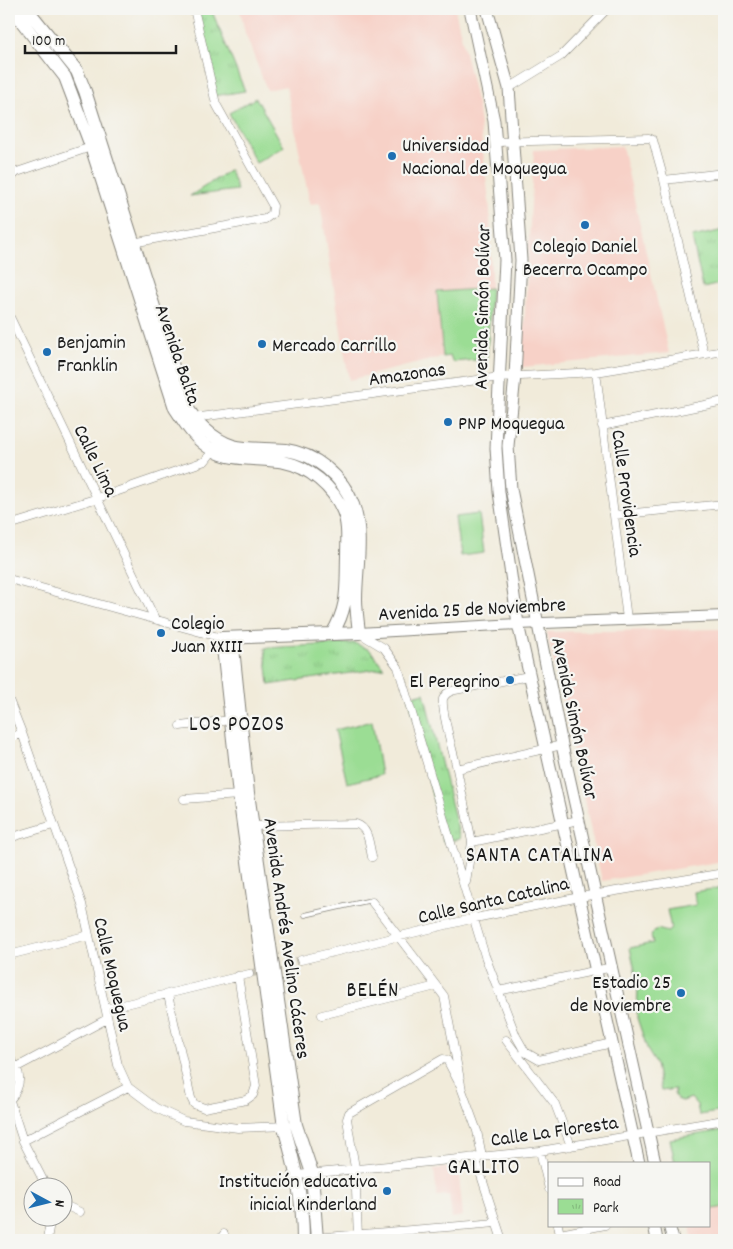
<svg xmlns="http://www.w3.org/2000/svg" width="733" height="1249" font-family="Dekko,sans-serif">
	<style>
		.built { fill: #f7d1c7 }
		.grass { fill: #9bdd94; stroke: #5c7c58 }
		.park { fill: url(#park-tufts); stroke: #5c7c58 }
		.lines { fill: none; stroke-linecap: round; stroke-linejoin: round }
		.minor-tunnel { stroke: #c6c2b4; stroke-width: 8; stroke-dasharray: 8 4; stroke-linecap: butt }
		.service-casing { stroke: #86847b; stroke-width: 5.5 }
		.minor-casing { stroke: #86847b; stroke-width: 9 }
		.tertiary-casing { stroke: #86847b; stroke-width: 12 }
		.secondary-casing { stroke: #86847b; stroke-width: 13 }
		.primary-casing { stroke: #86847b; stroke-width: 14 }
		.service { stroke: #fff; stroke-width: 4 }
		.minor { stroke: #fff; stroke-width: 8 }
		.tertiary { stroke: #fff; stroke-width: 10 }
		.secondary { stroke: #fff; stroke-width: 11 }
		.primary { stroke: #fff; stroke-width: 12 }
		.poi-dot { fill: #1f6fb2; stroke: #f6f6f2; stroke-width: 2 }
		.labels { text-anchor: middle; stroke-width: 4.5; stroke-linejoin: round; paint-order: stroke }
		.poi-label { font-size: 20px; fill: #1c1c1c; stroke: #f6f6f2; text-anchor: start }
		.street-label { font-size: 20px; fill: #1c1c1c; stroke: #f6f6f2 }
		.neighbourhood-label { font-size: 21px; letter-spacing: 1px; fill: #1c1c1c; stroke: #f6f6f2 }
	</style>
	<defs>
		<pattern id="park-tufts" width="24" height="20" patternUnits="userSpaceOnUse" patternTransform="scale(1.25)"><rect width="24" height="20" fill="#9bdd94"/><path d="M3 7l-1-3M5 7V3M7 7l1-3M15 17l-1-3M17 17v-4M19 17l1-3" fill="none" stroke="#85bd7f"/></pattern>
	</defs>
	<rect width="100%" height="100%" fill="#f6f6f2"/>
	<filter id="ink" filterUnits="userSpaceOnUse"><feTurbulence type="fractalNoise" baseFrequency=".02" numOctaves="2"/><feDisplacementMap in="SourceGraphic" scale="10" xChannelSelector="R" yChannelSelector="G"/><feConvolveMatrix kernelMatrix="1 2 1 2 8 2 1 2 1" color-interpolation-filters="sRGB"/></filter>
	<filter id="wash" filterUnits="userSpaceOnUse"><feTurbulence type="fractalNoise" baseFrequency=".0096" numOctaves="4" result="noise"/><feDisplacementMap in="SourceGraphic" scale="20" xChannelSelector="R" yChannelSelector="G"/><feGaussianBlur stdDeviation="1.12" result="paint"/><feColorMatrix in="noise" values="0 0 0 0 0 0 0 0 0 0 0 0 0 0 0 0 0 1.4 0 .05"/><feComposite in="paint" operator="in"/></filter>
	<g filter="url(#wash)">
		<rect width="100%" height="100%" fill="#f1ebda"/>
		<path class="built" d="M 240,9 L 455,9 L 478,109 L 490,210 L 491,288 L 437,292 L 443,357 L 349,380 L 320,203 L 310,204 L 286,86 L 267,90 L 245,33 Z
			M 622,146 L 669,353 L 522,367 L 534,150 Z
			M 724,629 L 724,861 L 602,881 L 547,632 Z
			M 458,1167 L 463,1216 L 452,1218 L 449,1195 L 437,1196 L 434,1169 Z
			M 724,1207 L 724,1240 L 692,1240 L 690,1225 L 709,1225 L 709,1210 Z"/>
		<path class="grass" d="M 256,98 L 284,147 L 256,163 L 229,113 Z
			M 491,288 L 487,359 L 453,362 L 450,356 L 443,357 L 437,292 Z
			M 479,514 L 484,553 L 460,556 L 455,517 Z
			M 372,721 L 381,775 L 347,783 L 335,730 Z
			M 724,887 L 724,1111 L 699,1115 L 697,1105 L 691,1098 L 683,1101 L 678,1100 L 674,1094 L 675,1089 L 661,1091 L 656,1064 L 648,1051 L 637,1018 L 638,984 L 630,948 L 653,943 L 651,935 L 657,929 L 668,932 L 671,928 L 667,910 L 696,905 L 694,892 Z
			M 724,1130 L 724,1207 L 709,1210 L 709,1163 L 675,1163 L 670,1139 Z"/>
		<path class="park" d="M 196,9 L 211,9 L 245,91 L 214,96 Z
			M 230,170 L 237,190 L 190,196 Z
			M 724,230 L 724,283 L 703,288 L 692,237 Z
			M 354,643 L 370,650 L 384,668 L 269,685 L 265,648 Z
			M 424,693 L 460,839 L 443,842 L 409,697 Z"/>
	</g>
	<g filter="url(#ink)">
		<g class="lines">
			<path class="minor-tunnel" d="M 249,974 L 301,960"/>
			<g class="service-casing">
				<path id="service" d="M 305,915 L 367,901 L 372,902"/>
			</g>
			<g class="minor-casing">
				<path id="minor" d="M 509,88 L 561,56 L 607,9
					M 496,142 L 649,138 L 653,140 L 664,180 L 704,354
					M 9,179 L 17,172 L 94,146
					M 664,180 L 724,173
					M 132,243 L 265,219 L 272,214 L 273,206 L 216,104 L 194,9
					M 9,315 L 155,619
					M 596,372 L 627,619
					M 193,418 L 500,377 L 596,372 L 724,351
					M 602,426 L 724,401
					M 615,515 L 724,504
					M 9,525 L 98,498 L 205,461 L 215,448
					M 9,579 L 222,638
					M 359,633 L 384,648 L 398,667 L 485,956 L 516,1036 L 525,1052 L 539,1060 L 612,1043
					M 529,676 L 455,690 C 450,691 445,693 443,699 C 441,712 454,754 457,769 L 562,745
					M 9,700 L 22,733 L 82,904 L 118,1065 L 128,1087 L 156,1108 L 184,1121 L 238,1128 L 287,1126
					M 180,726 L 231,720
					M 9,739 L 22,733
					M 457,769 L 472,842 L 579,820
					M 184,799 L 239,795
					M 250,826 L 356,824 C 369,828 369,844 372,857
					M 9,838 L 53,825
					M 466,882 L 472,842
					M 372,902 L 444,996 L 462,1090 L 477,1131 L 482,1156
					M 9,955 L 89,935
					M 301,960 L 475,918 L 580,897 L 724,873
					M 498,991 L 613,967
					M 168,995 L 191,1098 L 194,1104 L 204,1108 L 246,1100 L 253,1095 L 256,1086 L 238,976
					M 106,1009 L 249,974
					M 322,1015 L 436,986
					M 506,1040 L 555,1104 L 571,1146
					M 9,1058 C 23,1072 22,1086 9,1101
					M 17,1067 L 107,1019
					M 10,1101 L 23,1141 L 46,1186
					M 23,1141 L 128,1087
					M 540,1151 L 549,1189
					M 475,1157 L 502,1240
					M 297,1175 L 540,1151 L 724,1120
					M 62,1204 L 80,1212
					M 558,1225 L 561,1240
					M 560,1234 L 605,1225
					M 358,1236 L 355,1168 L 347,1119 L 349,1113 L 443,1059 L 447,1060 L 459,1083
					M 314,1238 L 496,1223
					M 47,1240 L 51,1216
					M 220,1240 L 224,1234"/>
			</g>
			<g class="tertiary-casing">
				<path id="tertiary" d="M 359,633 L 518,624 L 724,616"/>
			</g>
			<g class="secondary-casing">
				<path id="secondary" d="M 470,9 L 494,121 L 505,260 L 496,448 L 499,492 L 518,624 L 639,1163
					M 487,9 L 509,88 L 521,260 L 515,376 L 508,446 L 511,489 L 562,745 L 655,1163
					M 654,1225 L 657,1240
					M 669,1225 L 673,1240"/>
			</g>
			<g class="primary-casing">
				<path id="primary" d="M 12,9 L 65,77 L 91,146 L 175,408 C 186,425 195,440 213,450 C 233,462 261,457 284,462 C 309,467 333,487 343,511 C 349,525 347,542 347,557 C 346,588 349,606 332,634
					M 27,9 L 77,71 L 85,91 L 185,404 C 195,422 213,440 233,446 C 249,450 268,448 286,450 C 315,454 343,476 353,505 C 364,534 356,569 356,599 C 356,610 358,622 359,633 L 222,638 L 239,795 L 284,1127 C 295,1165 303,1200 303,1240
					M 232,638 L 248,793 L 296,1125 L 312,1173 L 317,1240"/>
			</g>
			<use href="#service" class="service"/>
			<use href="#minor" class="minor"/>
			<use href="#tertiary" class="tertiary"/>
			<use href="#secondary" class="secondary"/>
			<use href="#primary" class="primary"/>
		</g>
	</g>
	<g class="poi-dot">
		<circle cx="392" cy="156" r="5"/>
		<circle cx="585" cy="225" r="5"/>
		<circle cx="262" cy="344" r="5"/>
		<circle cx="47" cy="352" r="5"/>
		<circle cx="448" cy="422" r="5"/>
		<circle cx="161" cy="633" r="5"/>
		<circle cx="510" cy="680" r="5"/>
		<circle cx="681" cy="993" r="5"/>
		<circle cx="387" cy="1191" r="5"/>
	</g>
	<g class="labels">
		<g class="poi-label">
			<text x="402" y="151">Universidad<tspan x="402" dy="23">Nacional de Moquegua</tspan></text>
			<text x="585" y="252" text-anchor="middle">Colegio Daniel<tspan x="585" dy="23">Becerra Ocampo</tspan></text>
			<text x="57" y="348">Benjamin<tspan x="57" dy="23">Franklin</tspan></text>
			<text x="272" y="351">Mercado Carrillo</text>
			<text x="458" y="429">PNP Moquegua</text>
			<text x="171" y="629">Colegio<tspan x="171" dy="23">Juan XXIII</tspan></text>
			<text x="500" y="687" text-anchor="end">El Peregrino</text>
			<text x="671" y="988" text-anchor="end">Estadio 25<tspan x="671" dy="23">de Noviembre</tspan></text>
			<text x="377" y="1187" text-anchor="end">Institución educativa<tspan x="377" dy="23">inicial Kinderland</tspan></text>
		</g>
		<g class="street-label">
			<text transform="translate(481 307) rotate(-89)" y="7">Avenida Simón Bolívar</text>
			<text transform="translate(179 354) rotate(71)" y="7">Avenida Balta</text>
			<text transform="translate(407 373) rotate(-8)" y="7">Amazonas</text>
			<text transform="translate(97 460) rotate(64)" y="7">Calle Lima</text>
			<text transform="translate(628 493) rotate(82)" y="7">Calle Providencia</text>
			<text transform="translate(472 608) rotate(-3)" y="7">Avenida 25 de Noviembre</text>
			<text transform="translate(576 718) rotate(78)" y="7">Avenida Simón Bolívar</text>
			<text transform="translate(493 899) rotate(-13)" y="7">Calle Santa Catalina</text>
			<text transform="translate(288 938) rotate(82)" y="7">Avenida Andrés Avelino Cáceres</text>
			<text transform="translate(114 974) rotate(77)" y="7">Calle Moquegua</text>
			<text transform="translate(554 1130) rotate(-8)" y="7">Calle La Floresta</text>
		</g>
		<g class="neighbourhood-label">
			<text x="237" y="730">LOS POZOS</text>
			<text x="540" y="861">SANTA CATALINA</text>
			<text x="373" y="996">BELÉN</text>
			<text x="484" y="1173">GALLITO</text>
		</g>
	</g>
	<rect width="733" height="1249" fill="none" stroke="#f6f6f2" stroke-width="30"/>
	<rect x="548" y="1162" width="162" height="65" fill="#f6f6f2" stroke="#9f9f9c"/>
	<rect x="558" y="1178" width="25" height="8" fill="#ffffff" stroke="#9f9f9c"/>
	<text x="593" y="1186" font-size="15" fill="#1c1c1c">Road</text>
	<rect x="558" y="1199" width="25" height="15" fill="url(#park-tufts)" stroke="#9f9f9c"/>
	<text x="593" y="1212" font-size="15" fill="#1c1c1c">Park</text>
	<g transform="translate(48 1202) rotate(97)"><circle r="24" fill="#f6f6f2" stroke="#9f9f9c"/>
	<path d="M0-4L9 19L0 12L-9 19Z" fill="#1f6fb2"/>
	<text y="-8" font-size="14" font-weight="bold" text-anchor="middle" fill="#1c1c1c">N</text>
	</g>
	<path d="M25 45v8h151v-8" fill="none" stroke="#1c1c1c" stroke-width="2.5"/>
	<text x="32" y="45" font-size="15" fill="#1c1c1c" stroke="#f6f6f2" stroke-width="4" paint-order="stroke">100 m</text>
</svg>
